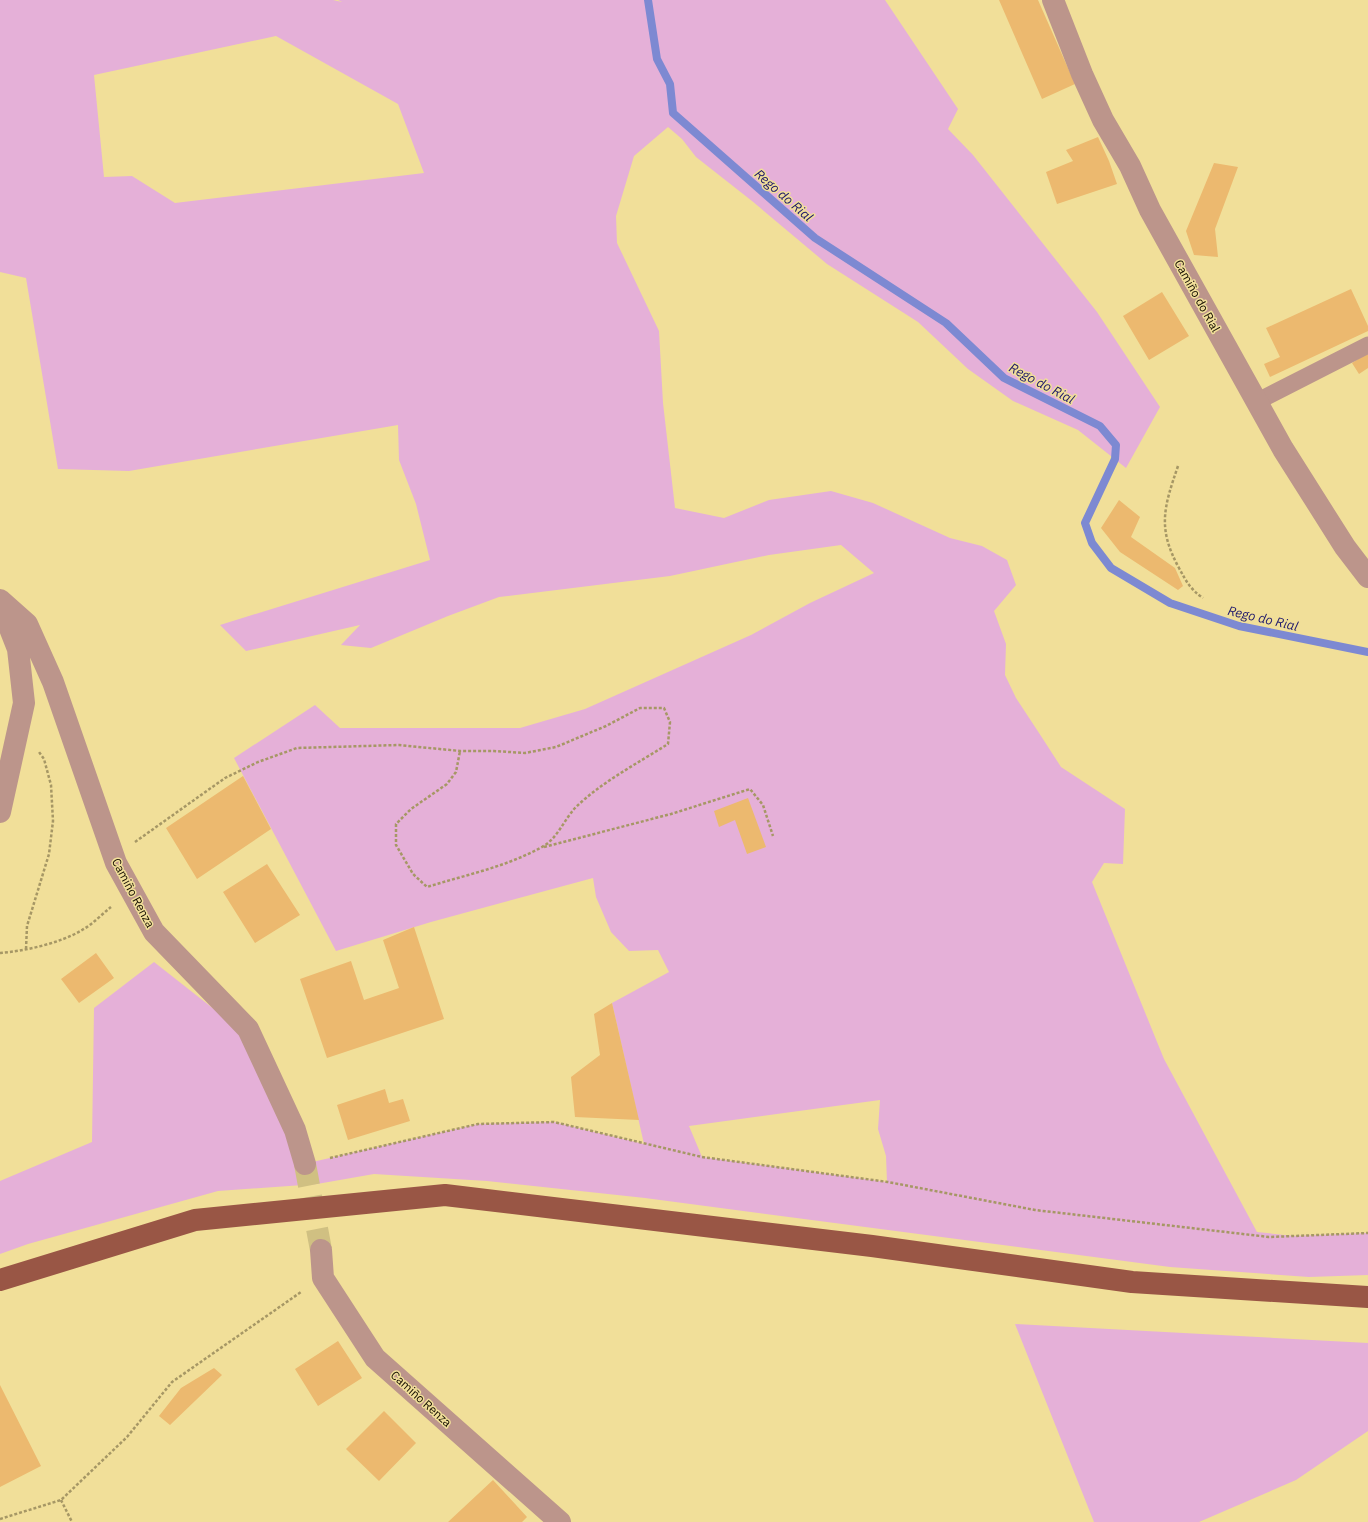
<svg xmlns="http://www.w3.org/2000/svg" width="1368" height="1522" font-family="'IBM Plex Sans',sans-serif">
	<style>
		.green { fill: #e5b0d8; fill-rule: evenodd }
		.lines { fill: none; stroke-linecap: round; stroke-linejoin: round }
		.stream { stroke: #7d89d2; stroke-width: 8 }
		.building { fill: #ecb96f }
		.minor-tunnel { stroke: #d0c082; stroke-width: 22; stroke-dasharray: 22 11; stroke-linecap: butt }
		.path { stroke: #a69765; stroke-width: 2.5; stroke-dasharray: 3 2; stroke-linecap: butt }
		.service { stroke: #bc958b; stroke-width: 17 }
		.minor { stroke: #bc958b; stroke-width: 22 }
		.primary { stroke: #995645; stroke-width: 22 }
		.labels { text-anchor: middle; stroke-width: 3; stroke-linejoin: round; paint-order: stroke }
		.street-label { font-size: 12px; fill: #150e00; stroke: #f1df99 }
		.water-label { font-size: 13px; font-style: italic; fill: #1c166b; stroke: #f1df99 }
	</style>
	<rect width="100%" height="100%" fill="#f1df99"/>
	<path class="green" d="M 0,0 L 333,0 L 342,2 L 338,0 L 885,0 L 958,109 L 948,129 L 973,155 L 1097,312 L 1160,407 L 1126,468 L 1078,430 L 1013,401 L 968,369 L 918,322 L 827,264 L 752,201 L 696,157 L 682,139 L 668,127 L 634,156 L 616,216 L 617,243 L 659,331 L 663,403 L 675,508 L 724,518 L 769,500 L 831,491 L 873,503 L 950,538 L 982,546 L 1007,560 L 1016,585 L 994,611 L 1006,644 L 1005,675 L 1016,698 L 1041,736 L 1061,767 L 1125,809 L 1123,864 L 1104,863 L 1092,882 L 1164,1059 L 1257,1232 L 1294,1236 L 1368,1233 L 1368,1275 L 1309,1277 L 1170,1267 L 645,1198 L 487,1181 L 374,1174 L 317,1184 L 218,1191 L 28,1244 L 0,1254 L 0,1181 L 92,1142 L 94,1008 L 154,962 L 238,1028 L 308,1163 L 478,1124 L 554,1122 L 644,1144 L 612,1003 L 669,972 L 658,950 L 629,951 L 611,932 L 596,897 L 593,878 L 431,922 L 336,951 L 234,758 L 315,705 L 340,728 L 520,728 L 585,709 L 751,635 L 810,603 L 874,573 L 841,545 L 769,555 L 670,576 L 499,597 L 448,616 L 371,648 L 341,645 L 360,625 L 246,651 L 220,625 L 430,560 L 416,504 L 399,460 L 398,425 L 129,471 L 58,469 L 26,278 L 0,272 ZM 276,36 L 398,104 L 424,173 L 175,203 L 132,176 L 104,177 L 94,75 ZM 880,1100 L 878,1129 L 886,1156 L 887,1182 L 702,1157 L 689,1126 Z
		M 1015,1324 L 1368,1343 L 1368,1431 L 1296,1480 L 1199,1522 L 1094,1522 Z"/>
	<g class="lines">
		<path class="stream" d="M 648,0 L 657,59 L 670,84 L 673,113 L 815,238 L 946,323 L 1004,378 L 1100,426 L 1116,445 L 1115,459 L 1085,523 L 1092,543 L 1111,568 L 1170,603 L 1239,626 L 1368,652"/>
	</g>
	<path class="building" d="M 999,0 L 1038,0 L 1075,84 L 1042,99 Z
		M 1098,137 L 1109,161 L 1117,184 L 1057,204 L 1046,172 L 1073,161 L 1066,150 Z
		M 1214,163 L 1238,167 L 1215,229 L 1218,257 L 1194,255 L 1186,231 Z
		M 1351,289 L 1368,326 L 1368,331 L 1270,377 L 1264,364 L 1280,357 L 1266,328 Z
		M 1162,292 L 1189,336 L 1149,360 L 1123,316 Z
		M 1368,353 L 1368,368 L 1359,374 L 1352,363 Z
		M 1119,500 L 1140,517 L 1131,537 L 1175,568 L 1183,586 L 1178,590 L 1120,552 L 1101,528 Z
		M 243,776 L 271,829 L 197,879 L 166,828 Z
		M 748,798 L 766,847 L 747,854 L 735,820 L 719,827 L 714,811 Z
		M 267,864 L 300,915 L 255,943 L 223,892 Z
		M 414,927 L 444,1019 L 327,1058 L 300,979 L 351,961 L 364,1000 L 399,988 L 383,940 Z
		M 96,953 L 114,978 L 79,1003 L 61,979 Z
		M 612,1003 L 639,1120 L 575,1117 L 571,1077 L 600,1055 L 594,1014 Z
		M 385,1089 L 389,1103 L 403,1099 L 410,1121 L 348,1140 L 337,1105 Z
		M 338,1341 L 362,1378 L 318,1406 L 295,1369 Z
		M 214,1368 L 222,1375 L 170,1425 L 159,1416 L 181,1388 Z
		M 0,1385 L 41,1466 L 0,1487 Z
		M 384,1411 L 416,1443 L 379,1481 L 346,1449 Z
		M 493,1480 L 527,1517 L 522,1522 L 448,1522 Z"/>
	<g class="lines">
		<path class="minor-tunnel" d="M 305,1164 L 321,1250"/>
		<path class="path" d="M 1178,466 C 1164,507 1157,528 1179,568 C 1186,581 1190,589 1203,598
			M 135,842 L 225,778 L 258,762 L 297,748 L 399,745 L 460,751 L 494,751 L 525,753 L 556,747 L 606,726 L 640,708 L 664,708 L 670,722 L 668,744 C 638,763 600,783 575,808 C 564,820 557,839 542,847 C 506,867 465,875 427,887 L 413,874 L 396,845 L 396,824 L 411,809 L 447,784 L 456,772 L 460,751
			M 544,847 L 671,814 L 750,789 L 763,805 L 773,836
			M 26,949 L 27,926 L 49,854 L 53,821 L 51,785 L 44,759 L 39,752
			M 0,953 C 25,951 61,943 82,930 C 93,924 102,914 111,907
			M 330,1158 L 478,1124 L 554,1122 L 702,1157 L 888,1182 L 1035,1210 L 1269,1237 L 1368,1233
			M 61,1500 L 72,1522
			M 0,1519 L 61,1500 L 127,1437 L 172,1382 L 301,1292"/>
		<path class="service" d="M 1256,402 L 1368,345"/>
		<path class="minor" d="M 1053,0 L 1082,74 L 1103,120 L 1130,166 L 1150,210 L 1283,449 L 1345,547 L 1368,577
			M 0,600 L 27,624 L 53,682 L 116,863 L 154,932 L 248,1029 L 295,1130 L 305,1164
			M 0,603 L 18,649 L 24,703 L 0,812
			M 321,1250 L 323,1278 L 375,1358 L 560,1522"/>
		<path class="primary" d="M 0,1280 L 195,1220 L 445,1195 L 872,1246 L 1132,1282 L 1368,1297"/>
	</g>
	<g class="labels">
		<g class="street-label">
			<text transform="translate(1197 296) rotate(61)" y="4">Camiño do Rial</text>
			<text transform="translate(133 893) rotate(62)" y="4">Camiño Renza</text>
			<text transform="translate(421 1399) rotate(42)" y="4">Camiño Renza</text>
		</g>
		<g class="water-label">
			<text transform="translate(784 195) rotate(41)" y="5">Rego do Rial</text>
			<text transform="translate(1042 383) rotate(28)" y="5">Rego do Rial</text>
			<text transform="translate(1263 618) rotate(13)" y="5">Rego do Rial</text>
		</g>
	</g>
</svg>
